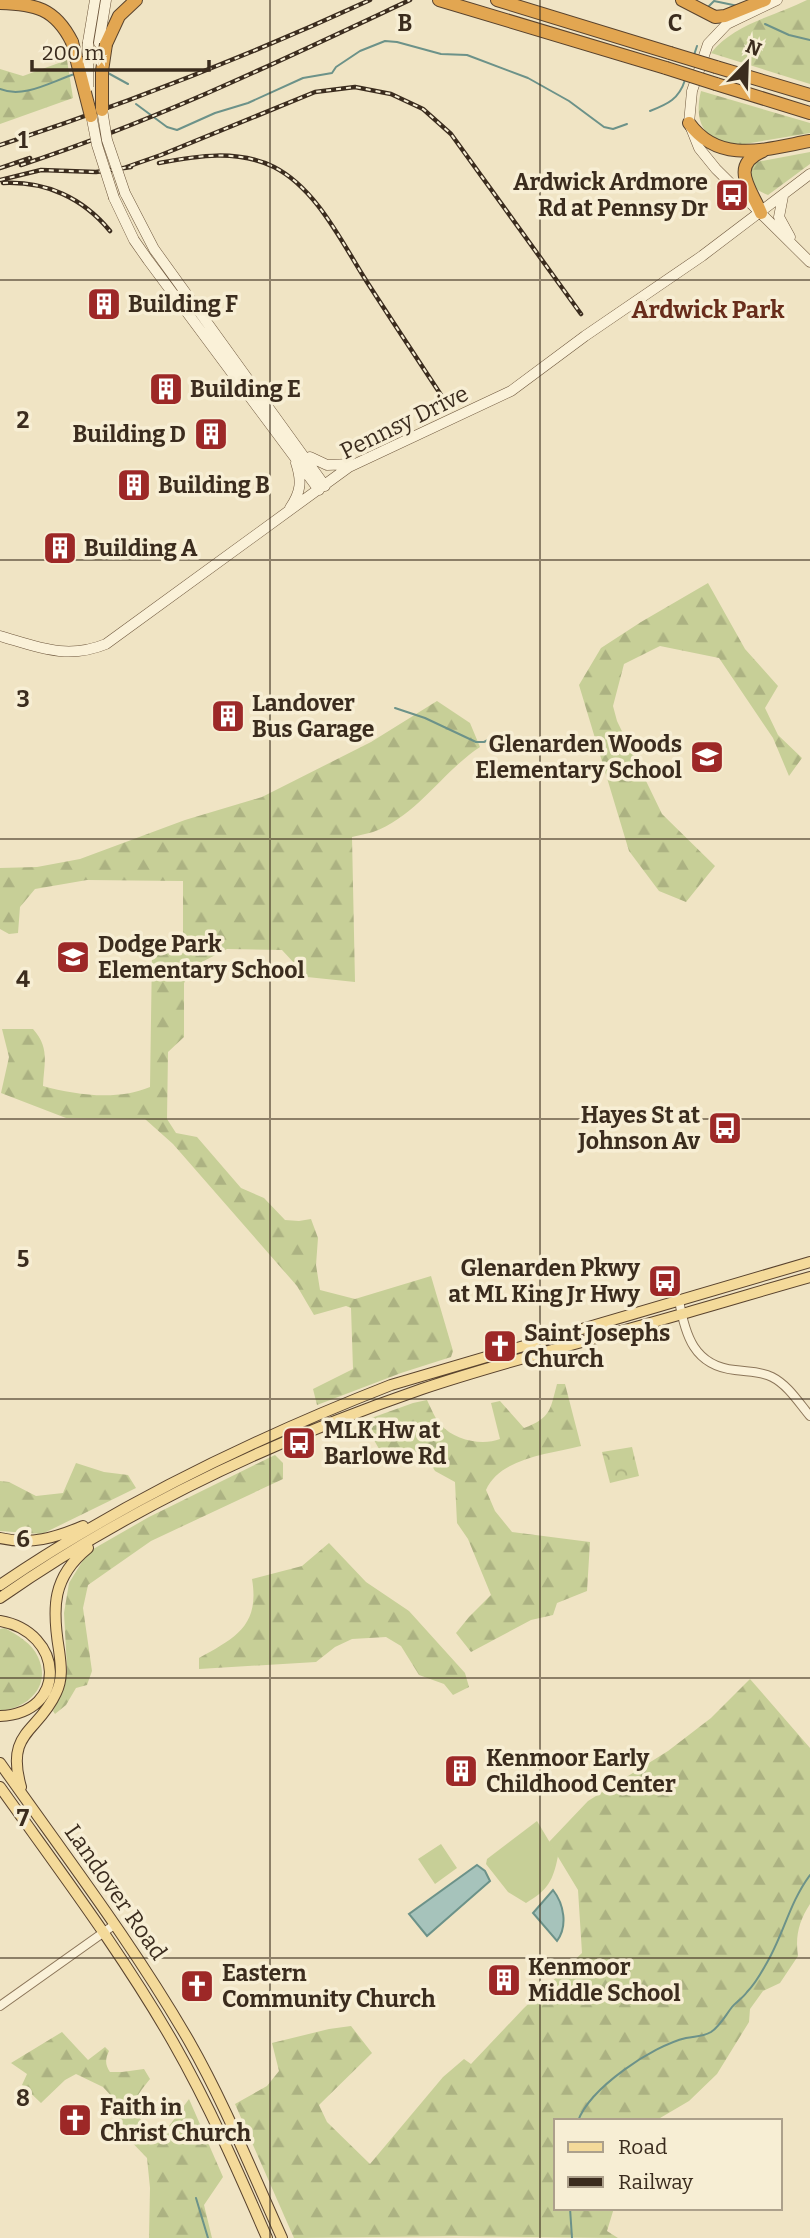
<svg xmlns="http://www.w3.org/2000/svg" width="810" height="2238" font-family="Bitter,serif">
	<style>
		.forest { fill: url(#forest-firs) }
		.park { fill: url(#park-crowns) }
		.pitch { fill: #c7cf97 }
		.water { fill: #a6c3bb; stroke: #6c9289; stroke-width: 2 }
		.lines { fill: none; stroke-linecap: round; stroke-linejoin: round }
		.stream { stroke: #6c9289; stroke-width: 2 }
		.tertiary-casing { stroke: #8b7559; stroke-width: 10 }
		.secondary-casing { stroke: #6d563c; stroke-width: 11 }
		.primary-casing { stroke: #59432e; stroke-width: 12 }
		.motorway-casing { stroke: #59432e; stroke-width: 14 }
		.tertiary { stroke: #faf1d8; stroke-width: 8 }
		.secondary { stroke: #faf1d8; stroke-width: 10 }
		.primary { stroke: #f4da9a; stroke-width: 10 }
		.motorway { stroke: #e2a651; stroke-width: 12 }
		.rail-casing { stroke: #3b2c1e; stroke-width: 4.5 }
		.rail { stroke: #f7eed4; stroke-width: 2; stroke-dasharray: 5; stroke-linecap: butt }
		.secondary-bridge-casing { stroke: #6d563c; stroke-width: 11; stroke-linecap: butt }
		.motorway-bridge-casing { stroke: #59432e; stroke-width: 14; stroke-linecap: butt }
		.secondary-bridge { stroke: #faf1d8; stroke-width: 10 }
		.motorway-bridge { stroke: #e2a651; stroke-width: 12 }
		.grid { fill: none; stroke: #3b2c1e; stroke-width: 2; stroke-opacity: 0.55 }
		.labels { text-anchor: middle; stroke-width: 7; stroke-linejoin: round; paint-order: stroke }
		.poi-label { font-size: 23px; font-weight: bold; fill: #3b2c1e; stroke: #f7eed4; text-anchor: start }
		.street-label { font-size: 23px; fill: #3b2c1e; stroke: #f7eed4 }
		.neighbourhood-label { font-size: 24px; font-weight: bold; fill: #692d1b; stroke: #f7eed4 }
		.grid-label { font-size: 23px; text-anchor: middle; font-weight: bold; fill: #3b2c1e; stroke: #f7eed4; stroke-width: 7; stroke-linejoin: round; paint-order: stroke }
	</style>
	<defs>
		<pattern id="forest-firs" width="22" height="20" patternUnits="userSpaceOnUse" patternTransform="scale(1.75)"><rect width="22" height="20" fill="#c7cf97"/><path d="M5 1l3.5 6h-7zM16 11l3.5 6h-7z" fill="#acb282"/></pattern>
		<pattern id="park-crowns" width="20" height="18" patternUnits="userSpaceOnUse" patternTransform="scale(1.75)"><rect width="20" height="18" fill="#c7cf97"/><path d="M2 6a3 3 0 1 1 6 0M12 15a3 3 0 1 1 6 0" fill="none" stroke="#acb282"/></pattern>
	</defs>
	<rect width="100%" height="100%" fill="#f0e4c4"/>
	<path class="forest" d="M 807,0 L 810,0 L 810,84 L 711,53 C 734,24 775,16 807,0 Z
		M 67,60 L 73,98 L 0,124 L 0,69 L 23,76 Z
		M 701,91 L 810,123 L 810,133 L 733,146 C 702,140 694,119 701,91 Z
		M 810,152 L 810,164 L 768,195 C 751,189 744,175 756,162 Z
		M 708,583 L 745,649 L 778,686 L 765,708 L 778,735 L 802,758 L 789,776 L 773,738 L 719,658 L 660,646 L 624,664 L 613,706 L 617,721 L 662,814 L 715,866 L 686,902 L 659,891 L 629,851 L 579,685 L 601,648 L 641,622 Z
		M 437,701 L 470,723 L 480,747 C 443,771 416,817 373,832 C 367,834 359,835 352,837 L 355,982 L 307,977 L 282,950 L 227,949 L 196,965 L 184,983 L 184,1037 L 168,1052 L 167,1119 L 176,1133 L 197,1137 L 241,1188 L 264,1198 L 285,1220 L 299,1221 L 311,1219 L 318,1238 L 316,1265 L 320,1290 L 355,1299 L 431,1276 L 453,1351 L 451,1357 L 401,1373 L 317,1405 L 313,1389 L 353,1369 L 351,1308 L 346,1306 L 314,1315 L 297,1286 L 173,1144 L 145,1119 L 66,1118 L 1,1093 L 9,1057 L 2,1029 L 33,1029 C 50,1048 44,1063 43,1086 C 76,1095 117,1101 150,1087 L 152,953 L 183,953 L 183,881 L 87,880 L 35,889 L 20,907 L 18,933 L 9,934 L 0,929 L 0,868 L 37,867 L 80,859 L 185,820 L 262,797 L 371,742 Z
		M 557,1384 L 565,1384 L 581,1446 C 549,1454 500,1458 486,1490 L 495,1511 L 512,1532 L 590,1542 L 587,1591 L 557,1603 L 553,1615 L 531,1620 L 471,1652 L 456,1633 L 469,1617 L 491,1595 L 468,1539 L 457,1523 L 455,1482 L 435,1471 L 423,1451 L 382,1454 L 363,1421 L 413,1403 L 427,1400 C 431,1408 435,1419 441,1425 C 454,1440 482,1446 500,1439 L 491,1403 L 500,1401 L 524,1428 C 551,1418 550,1410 557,1384 Z
		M 275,1455 L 283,1463 L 283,1479 L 151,1541 L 88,1585 L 83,1608 L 92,1671 L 87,1685 L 76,1688 L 66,1705 L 55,1714 L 53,1711 L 64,1688 L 67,1668 L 64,1613 L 69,1583 L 88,1552 L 149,1517 Z
		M 76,1463 L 104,1472 L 128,1475 L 136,1488 L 42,1534 L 0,1531 L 0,1481 L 9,1482 L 36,1496 L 63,1493 Z
		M 329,1543 L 366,1582 L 409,1611 L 465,1673 L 469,1687 L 453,1695 L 444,1684 L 419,1675 L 401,1646 L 386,1637 L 352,1639 L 335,1647 L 316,1662 L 199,1669 L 199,1658 C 235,1638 260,1626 252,1579 L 302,1566 Z
		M 5,1628 C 17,1635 32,1643 38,1657 C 52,1687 27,1708 0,1711 L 0,1629 Z
		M 750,1679 L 810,1748 L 810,1904 C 799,1921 795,1936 798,1956 L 780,1983 L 763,1991 L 750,2009 L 749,2022 L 717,2074 L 689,2101 L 655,2121 L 556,2121 L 556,2208 L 614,2208 L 607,2231 L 618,2238 L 455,2236 L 294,2238 L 235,2104 L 267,2086 L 279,2071 L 272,2043 L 329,2029 L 351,2026 L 372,2053 L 319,2105 L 327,2122 L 370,2164 L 443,2077 L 464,2059 L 471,2064 L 524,2008 L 582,1953 L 578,1890 L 549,1842 L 588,1801 L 668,1751 L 711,1718 Z
		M 62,2032 L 88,2060 L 105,2047 L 109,2051 C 105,2059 105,2065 110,2072 L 122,2072 L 144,2069 L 150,2079 C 143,2088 133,2099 134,2111 L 158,2141 L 189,2099 L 223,2177 L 204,2205 L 212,2238 L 149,2238 L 150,2188 L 147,2158 L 121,2131 L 116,2101 L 103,2087 L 76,2074 L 65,2080 L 41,2103 L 22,2085 L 27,2074 L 11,2063 Z"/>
	<path class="park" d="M 632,1447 L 639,1476 L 610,1483 L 602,1452 Z"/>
	<path class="pitch" d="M 537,1821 L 558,1856 C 553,1881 548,1890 526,1903 L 508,1892 L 486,1864 L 487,1859 Z
		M 441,1844 L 457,1868 L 435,1884 L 418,1859 Z"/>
	<path class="water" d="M 477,1865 L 485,1871 L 490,1881 L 427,1936 L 409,1914 Z
		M 553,1890 C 564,1904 568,1926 557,1941 L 533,1913 Z"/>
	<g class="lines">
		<path class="stream" d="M 709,6 L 714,1 L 738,6
			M 765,24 L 789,35 L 810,40
			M 694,55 L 697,46
			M 108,73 L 128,84
			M 0,89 C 24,99 52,81 75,74
			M 136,104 L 167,127 L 177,130 L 215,113 L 248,103 L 303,78 L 332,73 L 336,67 L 360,51 L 385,41 L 397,42 L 441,54 L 467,55 L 528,78 L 569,101 L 604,127 L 613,129 L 627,124
			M 650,111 C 668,104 679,99 685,80
			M 395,708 L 425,718 L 476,742 L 484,742 L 495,736 L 499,737
			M 578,2121 C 590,2088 652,2046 686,2038 C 695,2036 703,2037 711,2032 C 720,2026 725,2016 732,2007 C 736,2002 743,1998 747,1992 C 754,1985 760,1975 765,1966 C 783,1937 789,1903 810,1875
			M 196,2198 L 208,2238
			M 570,2208 L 572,2238"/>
		<g class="tertiary-casing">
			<path id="tertiary" d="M 679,1300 C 685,1335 694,1366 735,1370 C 748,1372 760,1371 772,1377 C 788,1385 799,1403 810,1416
				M 0,2006 L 114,1925"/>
		</g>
		<g class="secondary-casing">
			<path id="secondary" d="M 777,0 L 727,24 L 708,44 L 692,91 L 689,123 L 699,148 L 716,169 L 810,262
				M 88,42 L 95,0
				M 99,43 L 106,0
				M 125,193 L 154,249 L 325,486
				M 783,196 L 779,217 L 790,237
				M 114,198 L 134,240 L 148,260 L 319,490
				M 310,457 L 327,465 L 352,464
				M 290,508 C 301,492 302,481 296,463
				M 0,636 C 38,647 67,660 106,644 L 349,467 L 511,391 L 585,336 L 702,256 L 810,174"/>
		</g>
		<g class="primary-casing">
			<path id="primary" d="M 0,1538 C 31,1545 55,1538 83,1526
				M 0,1585 C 122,1502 253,1439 391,1385 L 810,1262
				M 0,1598 C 129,1508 274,1440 422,1389 C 508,1360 596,1339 682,1314 C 725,1302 767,1289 810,1277
				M 0,1621 C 64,1632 69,1713 0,1716
				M 0,1763 C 64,1854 133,1944 189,2041 C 225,2104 252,2172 282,2238
				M 0,1787 C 59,1870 122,1953 173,2042 C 209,2105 238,2171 267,2238
				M 21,1787 C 5,1731 38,1733 56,1693 C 63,1679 61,1665 59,1650 C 52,1608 52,1577 88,1548"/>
		</g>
		<g class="motorway-casing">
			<path id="motorway" d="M 439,0 L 666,68
				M 497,0 L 670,53
				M 682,0 L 715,17 L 725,16 L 765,0
				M 0,3 C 35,4 55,8 72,42
				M 106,44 L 119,16 L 136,0
				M 716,67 L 810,95
				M 716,84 L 810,113
				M 689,123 C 719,165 766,149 810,141
				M 761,213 C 752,190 728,166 763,151"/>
		</g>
		<use href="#tertiary" class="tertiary"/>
		<use href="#secondary" class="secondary"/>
		<use href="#primary" class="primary"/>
		<use href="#motorway" class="motorway"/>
		<g class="rail-casing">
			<path id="rail" d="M 0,145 C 126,104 250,55 370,0
				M 159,163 C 197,156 237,149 274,167 C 317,189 342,243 367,282 C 394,324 422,366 449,407
				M 21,165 C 155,121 282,60 410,0
				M 0,168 L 30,158
				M 121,169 L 161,155 L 315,92 L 355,87 L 391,94 L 423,109 L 451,134 L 581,314
				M 0,180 L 41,170 L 96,172 L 131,167
				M 3,183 C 46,181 83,198 110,231"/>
		</g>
		<use href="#rail" class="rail"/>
		<g class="secondary-bridge-casing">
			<path id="secondary-bridge" d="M 88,42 L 88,87
				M 101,103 L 107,140 L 125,193
				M 90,109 L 97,145 L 114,198"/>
		</g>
		<g class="motorway-bridge-casing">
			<path id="motorway-bridge" d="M 72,42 L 91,116
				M 670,53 L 716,67
				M 666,68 L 716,84
				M 102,110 L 102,71 L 106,44"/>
		</g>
		<use href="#secondary-bridge" class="secondary-bridge"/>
		<use href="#motorway-bridge" class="motorway-bridge"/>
	</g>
	<path class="grid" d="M 270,0 L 270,2238M 540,0 L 540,2238M 0,280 L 810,280M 0,560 L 810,560M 0,839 L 810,839M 0,1119 L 810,1119M 0,1399 L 810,1399M 0,1678 L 810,1678M 0,1958 L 810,1958"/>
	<defs>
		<g id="bus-square" transform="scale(1.75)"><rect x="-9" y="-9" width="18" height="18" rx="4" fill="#9d2827" stroke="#f7eed4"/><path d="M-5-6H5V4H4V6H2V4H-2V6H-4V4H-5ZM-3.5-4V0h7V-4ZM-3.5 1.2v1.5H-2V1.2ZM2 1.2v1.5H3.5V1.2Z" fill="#fff"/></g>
		<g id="building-square" transform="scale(1.75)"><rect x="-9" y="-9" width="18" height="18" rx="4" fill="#9d2827" stroke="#f7eed4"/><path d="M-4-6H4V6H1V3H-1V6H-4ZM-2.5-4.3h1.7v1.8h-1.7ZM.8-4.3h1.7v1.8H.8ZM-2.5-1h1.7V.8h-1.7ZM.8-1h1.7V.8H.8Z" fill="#fff"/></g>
		<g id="school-square" transform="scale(1.75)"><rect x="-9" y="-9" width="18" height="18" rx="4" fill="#9d2827" stroke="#f7eed4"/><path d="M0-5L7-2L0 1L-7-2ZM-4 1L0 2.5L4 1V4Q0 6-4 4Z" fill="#fff"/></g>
		<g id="church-square" transform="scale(1.75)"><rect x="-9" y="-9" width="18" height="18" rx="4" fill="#9d2827" stroke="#f7eed4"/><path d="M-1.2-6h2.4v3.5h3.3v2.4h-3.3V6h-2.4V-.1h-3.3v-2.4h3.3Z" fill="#fff"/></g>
	</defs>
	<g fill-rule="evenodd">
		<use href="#bus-square" x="732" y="195"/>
		<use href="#building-square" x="104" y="304"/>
		<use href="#building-square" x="166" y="389"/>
		<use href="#building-square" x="211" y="434"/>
		<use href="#building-square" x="134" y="485"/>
		<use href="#building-square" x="60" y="548"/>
		<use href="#building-square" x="228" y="716"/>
		<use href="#school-square" x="707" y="757"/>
		<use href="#school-square" x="73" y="957"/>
		<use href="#bus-square" x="725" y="1128"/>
		<use href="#bus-square" x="665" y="1281"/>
		<use href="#church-square" x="500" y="1346"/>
		<use href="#bus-square" x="299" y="1443"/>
		<use href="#building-square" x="461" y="1771"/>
		<use href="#building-square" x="504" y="1980"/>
		<use href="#church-square" x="197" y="1986"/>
		<use href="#church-square" x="75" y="2120"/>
	</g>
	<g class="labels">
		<g class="poi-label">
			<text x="708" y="190" text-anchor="end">Ardwick Ardmore<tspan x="708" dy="26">Rd at Pennsy Dr</tspan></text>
			<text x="128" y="312">Building F</text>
			<text x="190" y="397">Building E</text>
			<text x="186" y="442" text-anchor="end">Building D</text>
			<text x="158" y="493">Building B</text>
			<text x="84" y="556">Building A</text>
			<text x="252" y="711">Landover<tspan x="252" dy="26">Bus Garage</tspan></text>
			<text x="682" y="752" text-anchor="end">Glenarden Woods<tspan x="682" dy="26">Elementary School</tspan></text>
			<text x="98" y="952">Dodge Park<tspan x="98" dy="26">Elementary School</tspan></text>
			<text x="700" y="1123" text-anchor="end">Hayes St at<tspan x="700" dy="26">Johnson Av</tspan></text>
			<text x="640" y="1276" text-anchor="end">Glenarden Pkwy<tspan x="640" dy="26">at ML King Jr Hwy</tspan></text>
			<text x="524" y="1341">Saint Josephs<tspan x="524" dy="26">Church</tspan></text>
			<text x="324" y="1438">MLK Hw at<tspan x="324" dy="26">Barlowe Rd</tspan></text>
			<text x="486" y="1766">Kenmoor Early<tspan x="486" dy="26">Childhood Center</tspan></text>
			<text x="528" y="1975">Kenmoor<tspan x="528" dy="26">Middle School</tspan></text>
			<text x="222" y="1981">Eastern<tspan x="222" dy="26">Community Church</tspan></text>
			<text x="100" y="2115">Faith in<tspan x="100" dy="26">Christ Church</tspan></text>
		</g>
		<g class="street-label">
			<text transform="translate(404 422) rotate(-26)" y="8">Pennsy Drive</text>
			<text transform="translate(116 1892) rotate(55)" y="8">Landover Road</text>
		</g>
		<g class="neighbourhood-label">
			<text x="708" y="318">Ardwick Park</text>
		</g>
	</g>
	<g class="grid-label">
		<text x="405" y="31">B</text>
		<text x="675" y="31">C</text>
		<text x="23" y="148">1</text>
		<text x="23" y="428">2</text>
		<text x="23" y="707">3</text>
		<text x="23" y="987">4</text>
		<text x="23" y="1267">5</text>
		<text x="23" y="1547">6</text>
		<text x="23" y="1826">7</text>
		<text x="23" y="2106">8</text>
	</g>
	<rect x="554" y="2119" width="228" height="91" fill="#f7eed4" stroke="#aca08b" stroke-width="2"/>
	<rect x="568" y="2142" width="35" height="10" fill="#f4da9a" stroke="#aca08b" stroke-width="2"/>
	<text x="618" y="2154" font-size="21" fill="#3b2c1e">Road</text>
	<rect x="568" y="2177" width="35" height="10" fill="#3b2c1e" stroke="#aca08b" stroke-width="2"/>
	<text x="618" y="2189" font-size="21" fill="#3b2c1e">Railway</text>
	<g transform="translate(747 63) rotate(23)" stroke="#f7eed4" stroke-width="5" paint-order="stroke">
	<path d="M0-5L12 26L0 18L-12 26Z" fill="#3b2c1e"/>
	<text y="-10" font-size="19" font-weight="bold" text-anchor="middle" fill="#3b2c1e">N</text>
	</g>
	<path d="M32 60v10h177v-10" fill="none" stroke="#3b2c1e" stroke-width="3.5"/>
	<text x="42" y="60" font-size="21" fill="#3b2c1e" stroke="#f7eed4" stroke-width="5" paint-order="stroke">200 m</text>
</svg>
